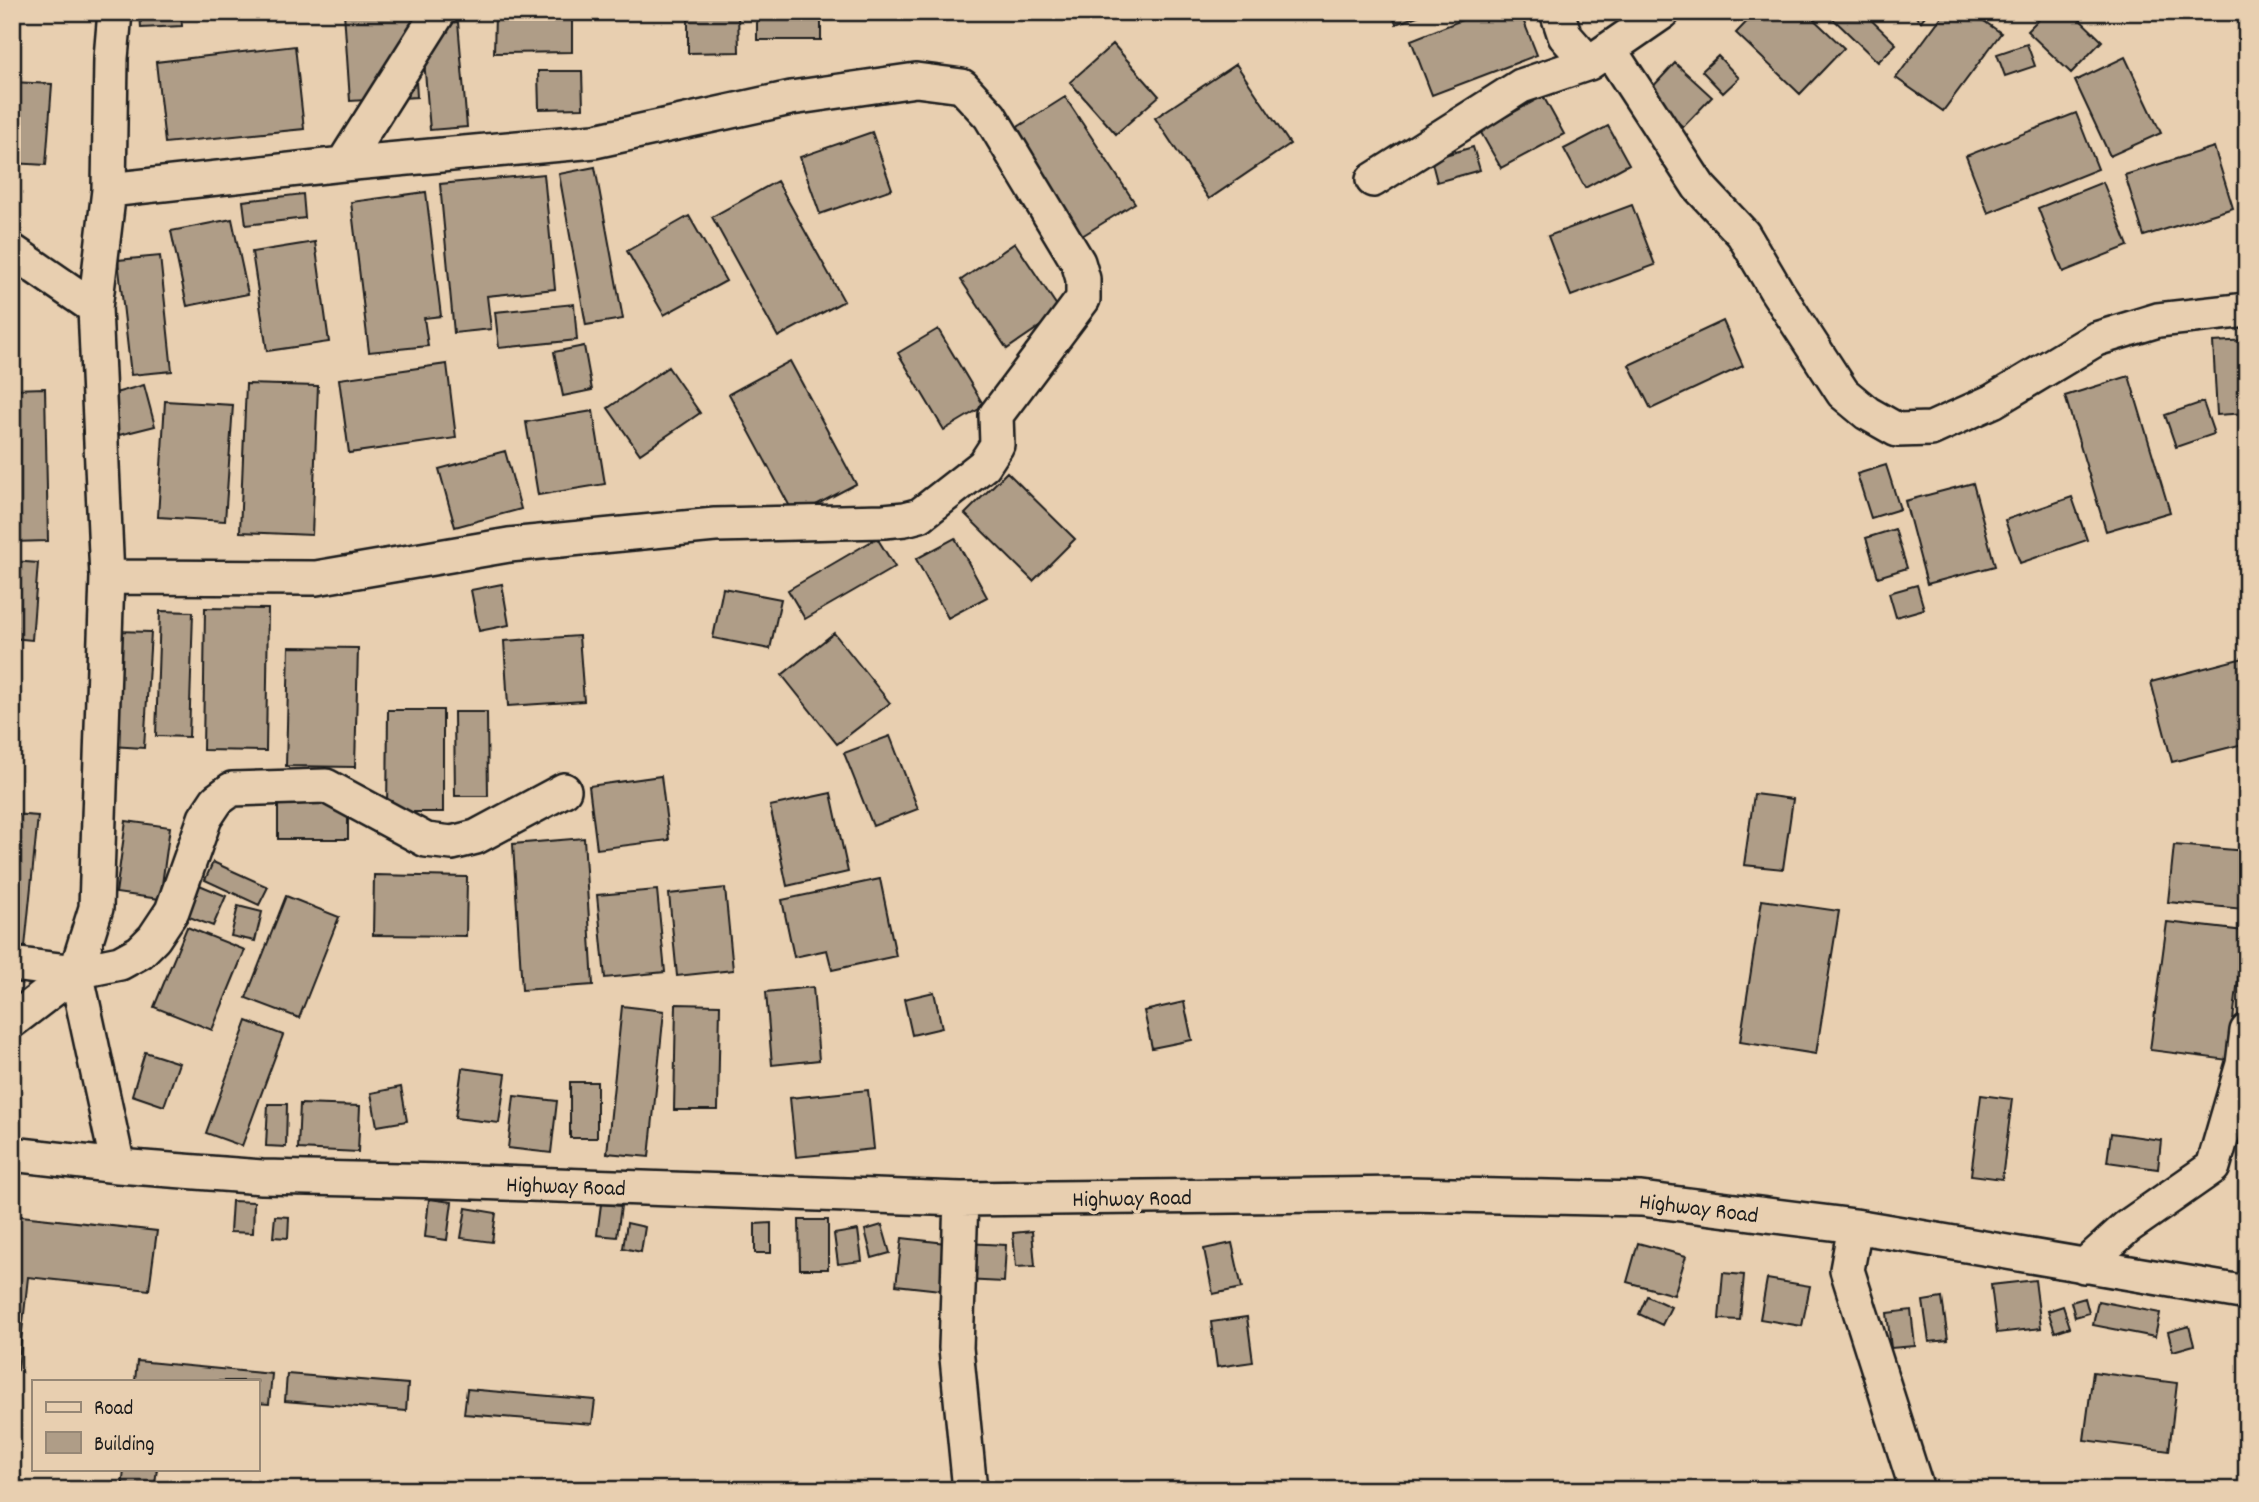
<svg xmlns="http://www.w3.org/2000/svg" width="2259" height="1502" font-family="Dekko,sans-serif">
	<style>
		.building { fill: #af9d87; stroke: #1c1c1c; stroke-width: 2 }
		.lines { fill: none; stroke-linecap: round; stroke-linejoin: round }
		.street-casing { stroke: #1c1c1c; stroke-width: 38 }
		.street { stroke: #e8cfb0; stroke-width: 33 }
		.labels { text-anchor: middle; stroke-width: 7; stroke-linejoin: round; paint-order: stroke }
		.street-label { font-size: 23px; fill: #1c1c1c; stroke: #e8cfb0 }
	</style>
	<rect width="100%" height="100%" fill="#e8cfb0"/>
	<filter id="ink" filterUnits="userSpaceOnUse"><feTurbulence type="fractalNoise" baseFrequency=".0143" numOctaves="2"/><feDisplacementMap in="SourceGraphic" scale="14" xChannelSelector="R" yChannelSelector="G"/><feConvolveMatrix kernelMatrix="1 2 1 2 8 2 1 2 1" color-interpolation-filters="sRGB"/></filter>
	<g filter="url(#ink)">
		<path class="building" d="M 140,12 L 181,12 L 182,26 L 141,28 Z
			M 344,12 L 412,12 L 417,97 L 350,101 Z
			M 688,12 L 738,12 L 739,52 L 688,53 Z
			M 757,12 L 821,12 L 821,40 L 757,40 Z
			M 1391,12 L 1428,12 L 1396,24 Z
			M 1482,12 L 1520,12 L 1537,55 L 1432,95 L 1411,40 Z
			M 1756,12 L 1806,12 L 1844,48 L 1800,94 L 1736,33 Z
			M 1826,12 L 1863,12 L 1896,44 L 1878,62 Z
			M 1910,12 L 1928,12 L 1921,21 Z
			M 1945,12 L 1971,12 L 2001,33 L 1943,111 L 1896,78 Z
			M 2046,12 L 2072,12 L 2102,41 L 2071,73 L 2027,31 Z
			M 572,14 L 572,52 L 494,53 L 495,15 Z
			M 458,22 L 467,127 L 430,130 L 421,25 Z
			M 1113,44 L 1159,96 L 1116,134 L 1070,82 Z
			M 2027,44 L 2035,66 L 2005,76 L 1997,54 Z
			M 295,46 L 304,129 L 165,143 L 156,62 Z
			M 1718,56 L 1739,78 L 1723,93 L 1702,71 Z
			M 2125,57 L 2161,133 L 2110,156 L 2075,81 Z
			M 1675,63 L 1712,97 L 1683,127 L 1647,93 Z
			M 1236,64 L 1290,144 L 1209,199 L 1155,118 Z
			M 538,71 L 582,71 L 583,108 L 539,109 Z
			M 12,82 L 52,84 L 46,165 L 12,163 Z
			M 1543,96 L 1564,134 L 1501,168 L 1480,131 Z
			M 1065,97 L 1135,203 L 1082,236 L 1013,130 Z
			M 2076,113 L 2098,169 L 1988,213 L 1966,156 Z
			M 1608,126 L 1629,164 L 1585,188 L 1564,149 Z
			M 872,132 L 892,189 L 820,214 L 800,157 Z
			M 1473,147 L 1480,170 L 1437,182 L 1431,159 Z
			M 2214,147 L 2233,208 L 2144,236 L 2125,175 Z
			M 595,167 L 623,319 L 586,325 L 559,174 Z
			M 544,174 L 555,289 L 487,296 L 491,329 L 454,333 L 440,184 Z
			M 777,181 L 844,301 L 778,337 L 712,217 Z
			M 2103,182 L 2128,246 L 2063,272 L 2038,208 Z
			M 426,192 L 441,316 L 424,318 L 428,346 L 369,352 L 351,202 Z
			M 303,194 L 305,218 L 246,225 L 243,201 Z
			M 1632,205 L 1655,265 L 1571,296 L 1548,236 Z
			M 689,216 L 726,281 L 664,315 L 627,251 Z
			M 232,219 L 248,294 L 187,306 L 171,231 Z
			M 315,242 L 329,342 L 267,351 L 252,252 Z
			M 1015,243 L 1061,312 L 1007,349 L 961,280 Z
			M 160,256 L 172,371 L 131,375 L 118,260 Z
			M 574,304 L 577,340 L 499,348 L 495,312 Z
			M 1723,321 L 1743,366 L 1651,409 L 1629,365 Z
			M 938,329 L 984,406 L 944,430 L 898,353 Z
			M 2247,340 L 2247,413 L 2217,415 L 2213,342 Z
			M 584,346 L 592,390 L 563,396 L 554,352 Z
			M 790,361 L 856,484 L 795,516 L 729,394 Z
			M 447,364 L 456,438 L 349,453 L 339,379 Z
			M 668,367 L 700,413 L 640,454 L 608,408 Z
			M 2129,376 L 2170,512 L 2106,531 L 2065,396 Z
			M 246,384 L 318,386 L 312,535 L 240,532 Z
			M 144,385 L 155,426 L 119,435 L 108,395 Z
			M 45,388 L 48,541 L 12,542 L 12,389 Z
			M 165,401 L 233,405 L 225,521 L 158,517 Z
			M 2203,402 L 2214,434 L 2176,447 L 2165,415 Z
			M 593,411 L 605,484 L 538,495 L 526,422 Z
			M 505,451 L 521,509 L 455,527 L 439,469 Z
			M 1886,465 L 1900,509 L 1871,518 L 1857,474 Z
			M 1007,472 L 1075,539 L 1033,581 L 965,514 Z
			M 1973,483 L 1995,566 L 1927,584 L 1905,501 Z
			M 2072,497 L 2087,540 L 2020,563 L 2005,520 Z
			M 1895,529 L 1907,568 L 1878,577 L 1866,538 Z
			M 877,538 L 895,567 L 805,619 L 788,590 Z
			M 955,538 L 987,597 L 948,618 L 916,559 Z
			M 12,561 L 38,563 L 32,640 L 12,638 Z
			M 502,584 L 509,625 L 479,631 L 471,590 Z
			M 1917,585 L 1924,609 L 1896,617 L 1889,593 Z
			M 723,588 L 781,599 L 770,649 L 713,638 Z
			M 205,608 L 268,609 L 266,751 L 203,750 Z
			M 160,611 L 193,612 L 189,737 L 156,736 Z
			M 116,631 L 151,632 L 144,748 L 110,746 Z
			M 834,633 L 890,703 L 837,744 L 782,675 Z
			M 579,636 L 584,701 L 508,706 L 504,641 Z
			M 289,647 L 358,648 L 355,767 L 286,766 Z
			M 2247,657 L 2247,743 L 2172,762 L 2151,682 Z
			M 388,710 L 443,710 L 443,812 L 387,812 Z
			M 454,712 L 487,712 L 488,796 L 455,796 Z
			M 890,736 L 918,809 L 873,826 L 844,753 Z
			M 661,776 L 669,840 L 597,849 L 589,786 Z
			M 831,793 L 848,872 L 787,886 L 770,806 Z
			M 1754,794 L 1793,799 L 1783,869 L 1744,865 Z
			M 348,803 L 348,839 L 278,839 L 278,804 Z
			M 12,814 L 38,816 L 25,947 L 12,946 Z
			M 126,821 L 170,827 L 160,899 L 116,893 Z
			M 584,838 L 593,985 L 522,990 L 513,844 Z
			M 2174,845 L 2247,851 L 2244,909 L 2168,902 Z
			M 213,862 L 268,887 L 259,905 L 205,880 Z
			M 374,875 L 467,877 L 466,936 L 373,935 Z
			M 880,879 L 896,956 L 832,970 L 827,950 L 794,957 L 782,900 Z
			M 197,884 L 226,896 L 213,926 L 184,915 Z
			M 725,888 L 733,970 L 677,976 L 669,894 Z
			M 657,890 L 665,972 L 605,978 L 597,895 Z
			M 286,896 L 339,917 L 299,1018 L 246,998 Z
			M 1762,900 L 1839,911 L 1816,1054 L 1740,1042 Z
			M 238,906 L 262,912 L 255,941 L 231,936 Z
			M 2167,922 L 2244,931 L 2228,1060 L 2150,1050 Z
			M 187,927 L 245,950 L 212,1030 L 154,1007 Z
			M 813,987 L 819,1060 L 772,1065 L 766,992 Z
			M 934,992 L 942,1028 L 912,1035 L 904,999 Z
			M 1184,1002 L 1192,1040 L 1152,1048 L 1144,1011 Z
			M 676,1004 L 720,1005 L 718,1110 L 674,1110 Z
			M 622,1006 L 664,1011 L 649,1157 L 607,1153 Z
			M 247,1021 L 283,1035 L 242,1146 L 206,1133 Z
			M 145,1052 L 179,1063 L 164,1106 L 132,1095 Z
			M 462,1068 L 506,1074 L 499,1123 L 455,1118 Z
			M 570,1082 L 597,1082 L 597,1138 L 570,1138 Z
			M 401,1087 L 407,1121 L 377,1126 L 371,1093 Z
			M 868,1090 L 874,1149 L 796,1157 L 790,1098 Z
			M 1981,1095 L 2012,1099 L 2002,1179 L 1971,1175 Z
			M 514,1096 L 557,1101 L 551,1153 L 508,1148 Z
			M 268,1104 L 287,1104 L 286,1147 L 266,1146 Z
			M 300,1104 L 360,1106 L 358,1152 L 298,1149 Z
			M 2111,1133 L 2161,1140 L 2158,1169 L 2107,1162 Z
			M 429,1199 L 452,1202 L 447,1240 L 425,1237 Z
			M 232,1201 L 254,1202 L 253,1233 L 230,1232 Z
			M 601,1204 L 621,1206 L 617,1237 L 597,1235 Z
			M 466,1208 L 496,1213 L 492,1242 L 461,1238 Z
			M 12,1215 L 157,1231 L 149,1290 L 28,1277 L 18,1370 L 12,1369 Z
			M 275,1216 L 289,1217 L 288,1238 L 273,1237 Z
			M 799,1220 L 828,1220 L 828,1269 L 800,1269 Z
			M 627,1223 L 645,1227 L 641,1252 L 623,1248 Z
			M 771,1223 L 771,1253 L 755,1253 L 755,1224 Z
			M 882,1225 L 890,1253 L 872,1258 L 865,1230 Z
			M 858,1230 L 862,1261 L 838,1264 L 834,1234 Z
			M 1032,1231 L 1035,1266 L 1016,1267 L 1013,1233 Z
			M 902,1238 L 954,1244 L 949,1291 L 896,1285 Z
			M 965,1243 L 1006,1245 L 1004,1282 L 963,1280 Z
			M 1232,1243 L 1242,1288 L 1213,1294 L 1204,1249 Z
			M 1638,1243 L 1686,1256 L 1674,1295 L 1627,1282 Z
			M 1723,1273 L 1744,1275 L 1740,1320 L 1719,1319 Z
			M 1767,1279 L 1810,1286 L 1802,1326 L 1760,1319 Z
			M 2035,1280 L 2041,1328 L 1997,1333 L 1991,1285 Z
			M 1647,1296 L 1671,1307 L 1662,1325 L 1639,1314 Z
			M 1942,1298 L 1948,1340 L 1929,1342 L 1923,1301 Z
			M 2085,1298 L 2089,1313 L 2075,1317 L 2071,1302 Z
			M 2098,1301 L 2160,1313 L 2155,1337 L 2093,1325 Z
			M 2063,1306 L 2070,1327 L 2055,1332 L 2048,1311 Z
			M 1911,1310 L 1915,1346 L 1891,1348 L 1887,1313 Z
			M 1247,1317 L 1253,1362 L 1217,1367 L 1211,1322 Z
			M 2189,1326 L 2194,1345 L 2173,1351 L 2168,1332 Z
			M 137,1361 L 272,1374 L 269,1404 L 257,1403 L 257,1381 L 135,1381 Z
			M 2093,1372 L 2177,1383 L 2169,1451 L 2084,1440 Z
			M 287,1374 L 408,1384 L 406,1411 L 285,1401 Z
			M 467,1389 L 595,1400 L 592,1424 L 464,1414 Z
			M 124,1469 L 157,1469 L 154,1490 L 122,1490 Z
			M 2144,1486 L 2202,1489 L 2202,1490 L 2143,1490 Z"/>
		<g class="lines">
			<g class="street-casing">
				<path id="street" d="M 115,12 L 111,58 L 109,190 L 95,308 L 107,577 L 96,908 L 76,972 L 118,1166
					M 1557,12 L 1565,36 L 1589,63
					M 1609,49 L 1699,187 L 1743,234 L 1776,290 L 1843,393 L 1867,413 L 1897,430 L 1931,429 L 1993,401 L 2096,339 L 2158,320 L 2247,310
					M 343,164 L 439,12
					M 1373,180 L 1521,86 L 1589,63 L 1663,12
					M 12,251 L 95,308
					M 107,577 L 316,578 L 509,545 L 715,525 L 884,521 L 905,519 L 920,515 L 984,465 L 997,445 L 996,415 L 1083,299 L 1083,279 L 1078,262 L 990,116 L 962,86 L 916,80 L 791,98 L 595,141 L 343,164 L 109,190
					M 12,964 L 76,972 L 120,963 L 140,952 L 154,938 L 172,911 L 205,818 L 217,800 L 232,789 L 326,786 L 426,840 L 452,843 L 476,837 L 564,790
					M 12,1021 L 76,972
					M 12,1154 L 118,1166 L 262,1177 L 445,1181 L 961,1199 L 1408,1194 L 1641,1199 L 1855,1226 L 2247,1293
					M 961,1199 L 956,1348 L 970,1490
					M 1855,1226 L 1847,1270 L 1917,1490
					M 2084,1266 L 2127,1227 L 2213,1167 L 2243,1064 L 2247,1031"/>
			</g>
			<use href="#street" class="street"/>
		</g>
	</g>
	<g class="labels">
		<g class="street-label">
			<text transform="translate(566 1185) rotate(2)" y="8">Highway Road</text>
			<text transform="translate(1132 1197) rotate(-1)" y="8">Highway Road</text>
			<text transform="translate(1699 1207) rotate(7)" y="8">Highway Road</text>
		</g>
	</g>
	<rect width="2259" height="1502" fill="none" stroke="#e8cfb0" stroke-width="42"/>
	<rect x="21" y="21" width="2217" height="1460" fill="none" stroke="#1c1c1c" stroke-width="2.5" filter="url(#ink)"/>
	<rect x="32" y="1380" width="228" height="91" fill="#e8cfb0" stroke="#968775" stroke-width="2"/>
	<rect x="46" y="1402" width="35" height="10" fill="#e8cfb0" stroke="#968775" stroke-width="2"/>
	<text x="94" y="1414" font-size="21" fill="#1c1c1c">Road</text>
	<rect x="46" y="1432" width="35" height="21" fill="#af9d87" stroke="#968775" stroke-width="2"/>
	<text x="94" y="1450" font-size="21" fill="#1c1c1c">Building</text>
</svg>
